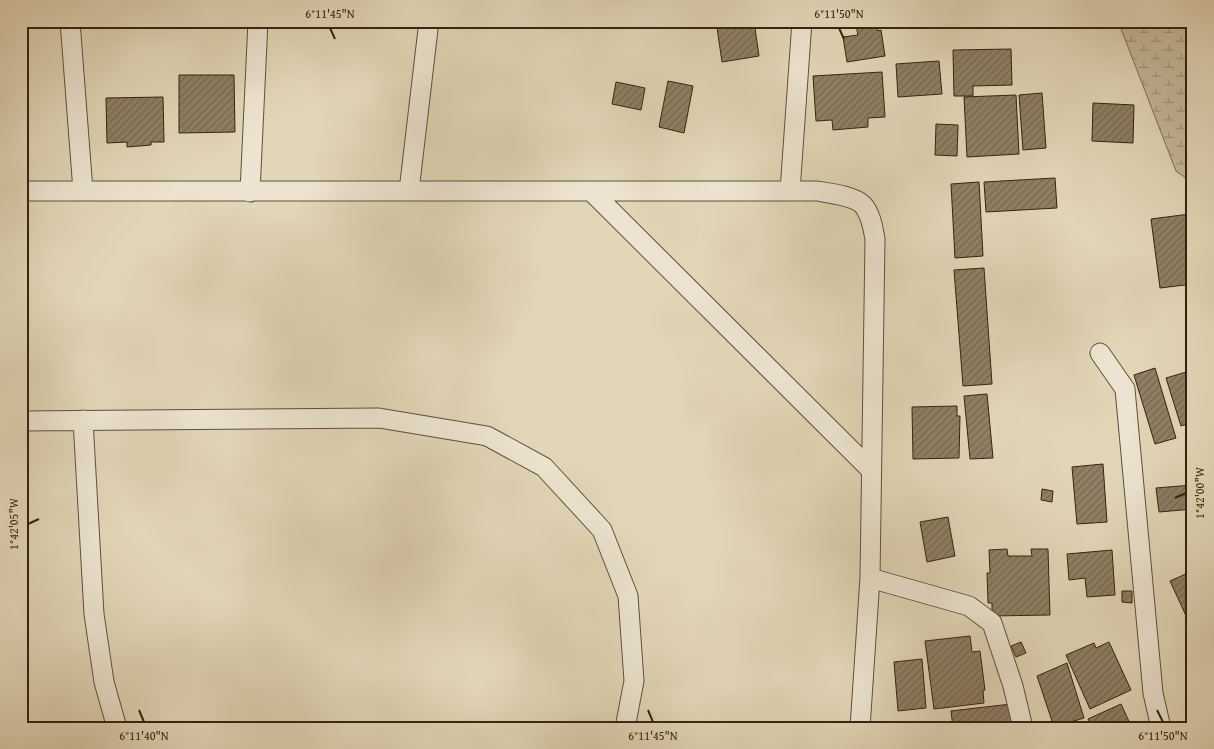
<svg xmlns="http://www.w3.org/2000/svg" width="1214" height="749" font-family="'Gentium Book Plus',serif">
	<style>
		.wetland { fill: url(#wetland-marsh); stroke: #7e6e54 }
		.building { fill: url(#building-hatch); stroke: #36230f }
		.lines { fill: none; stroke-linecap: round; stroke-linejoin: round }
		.lane-casing { stroke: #615039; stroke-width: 12 }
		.street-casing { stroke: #615039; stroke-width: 21 }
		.lane { stroke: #ece4d0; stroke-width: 10 }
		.street { stroke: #ece4d0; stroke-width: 19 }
		.ticks { fill: none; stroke: #36230f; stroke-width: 2 }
		.neatline { fill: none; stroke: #36230f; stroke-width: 2 }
		.ticks-label { font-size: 12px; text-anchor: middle; fill: #36230f }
	</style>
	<defs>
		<pattern id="wetland-marsh" width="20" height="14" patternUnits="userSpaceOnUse" patternTransform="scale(1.25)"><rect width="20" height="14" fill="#c5b89a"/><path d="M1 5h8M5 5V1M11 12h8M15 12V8" fill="none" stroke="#a1957c"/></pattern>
		<pattern id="building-hatch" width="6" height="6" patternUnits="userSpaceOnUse" patternTransform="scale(1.25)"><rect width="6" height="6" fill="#8f8066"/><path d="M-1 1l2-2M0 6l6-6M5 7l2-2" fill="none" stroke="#766852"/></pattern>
	</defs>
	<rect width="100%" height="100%" fill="#e2d6b7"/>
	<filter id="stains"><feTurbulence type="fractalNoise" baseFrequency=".004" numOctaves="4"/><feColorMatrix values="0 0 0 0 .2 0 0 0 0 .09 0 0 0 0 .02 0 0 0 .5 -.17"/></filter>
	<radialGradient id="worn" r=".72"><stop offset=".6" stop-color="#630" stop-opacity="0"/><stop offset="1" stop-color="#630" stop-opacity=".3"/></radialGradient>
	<path class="wetland" d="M 1118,21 L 1193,21 L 1193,183 L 1176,171 Z"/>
	<path class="building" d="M 716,21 L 754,21 L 759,56 L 722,62 Z
		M 876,21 L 878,31 L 881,30 L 885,56 L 847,62 L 843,37 L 858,35 L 856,25 Z
		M 1011,49 L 1012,85 L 973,86 L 973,96 L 954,96 L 953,50 Z
		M 939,61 L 942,94 L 898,97 L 896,64 Z
		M 882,72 L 885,117 L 868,118 L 868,127 L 833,130 L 832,120 L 816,121 L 813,76 Z
		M 179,75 L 234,75 L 235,132 L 179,133 Z
		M 668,81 L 693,86 L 684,133 L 659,127 Z
		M 616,82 L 645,88 L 641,110 L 612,104 Z
		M 1042,93 L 1046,148 L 1023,150 L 1019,95 Z
		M 1016,95 L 1019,154 L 967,157 L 964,97 Z
		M 163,97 L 164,142 L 151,142 L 151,145 L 127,147 L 127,142 L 107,143 L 106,98 Z
		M 1093,103 L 1134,105 L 1133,143 L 1092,141 Z
		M 936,124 L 958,125 L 957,156 L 935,155 Z
		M 1055,178 L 1057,208 L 986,212 L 984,182 Z
		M 979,182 L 983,256 L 955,258 L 951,184 Z
		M 1190,214 L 1193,235 L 1193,284 L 1160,288 L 1151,219 Z
		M 984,268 L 992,384 L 963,386 L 954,270 Z
		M 1155,368 L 1176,438 L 1155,444 L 1134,375 Z
		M 1193,370 L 1193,422 L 1181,426 L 1166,378 Z
		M 987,394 L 993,458 L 970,459 L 964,396 Z
		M 957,406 L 957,416 L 960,416 L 959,458 L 913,459 L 912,407 Z
		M 1103,464 L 1107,522 L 1077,524 L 1072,467 Z
		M 1193,485 L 1193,509 L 1159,512 L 1156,488 Z
		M 1042,489 L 1053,491 L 1052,502 L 1041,500 Z
		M 948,517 L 955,556 L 927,562 L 920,522 Z
		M 1007,549 L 1008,556 L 1032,556 L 1031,549 L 1048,549 L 1050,615 L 992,616 L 992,603 L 988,603 L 987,573 L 990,573 L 989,550 Z
		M 1112,550 L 1115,595 L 1087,597 L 1085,578 L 1069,580 L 1067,554 Z
		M 1188,573 L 1193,583 L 1193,631 L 1170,581 Z
		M 1122,591 L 1132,591 L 1132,603 L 1122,602 Z
		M 970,636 L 972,652 L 980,651 L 985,690 L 983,691 L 984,703 L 934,709 L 925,641 Z
		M 1021,642 L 1026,653 L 1016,657 L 1011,646 Z
		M 1109,642 L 1131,690 L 1090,709 L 1066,655 L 1094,643 L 1096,648 Z
		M 922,659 L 926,708 L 898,711 L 894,662 Z
		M 1067,663 L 1084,718 L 1054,727 L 1037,676 Z
		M 1011,704 L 1014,728 L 953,728 L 951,711 Z
		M 1121,704 L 1132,728 L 1092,728 L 1088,719 Z"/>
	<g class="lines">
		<g class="lane-casing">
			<path id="lane" d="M 625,726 L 638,728"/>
		</g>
		<g class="street-casing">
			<path id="street" d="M 70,21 L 83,191
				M 21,191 L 817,191 C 829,193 855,196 863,205 C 871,214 873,228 875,239 L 870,578 L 860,728
				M 409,191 L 429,21
				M 591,191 L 871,470
				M 790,191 L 802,21
				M 250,192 L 258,21
				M 1100,353 L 1125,389 L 1153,693 L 1161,728
				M 83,420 L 94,614 L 104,682 L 117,728
				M 21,421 L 379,418 L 487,436 L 544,467 L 602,530 L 628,596 L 634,681 L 625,728
				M 870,578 L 969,606 L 992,623 L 1013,686 L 1023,728"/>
		</g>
		<use href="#lane" class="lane"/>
		<use href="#street" class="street"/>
	</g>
	<path class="ticks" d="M 330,28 L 335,39M 839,28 L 844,39M 1175,498 L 1186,493M 28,524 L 39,519M 139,710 L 144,722M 648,710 L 653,722M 1157,710 L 1163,722"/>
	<rect width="1214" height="749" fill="none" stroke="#e2d6b7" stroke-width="55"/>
	<rect x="28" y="28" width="1158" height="694" class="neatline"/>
	<g class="ticks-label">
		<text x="330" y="18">6°11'45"N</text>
		<text x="839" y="18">6°11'50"N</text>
		<text transform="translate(1200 493) rotate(-90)" y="4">1°42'00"W</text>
		<text transform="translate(14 524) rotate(-90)" y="4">1°42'05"W</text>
		<text x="144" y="740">6°11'40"N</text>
		<text x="653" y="740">6°11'45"N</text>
		<text x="1163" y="740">6°11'50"N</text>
	</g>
	<rect width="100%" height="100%" filter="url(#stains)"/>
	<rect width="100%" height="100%" fill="url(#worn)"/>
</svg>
